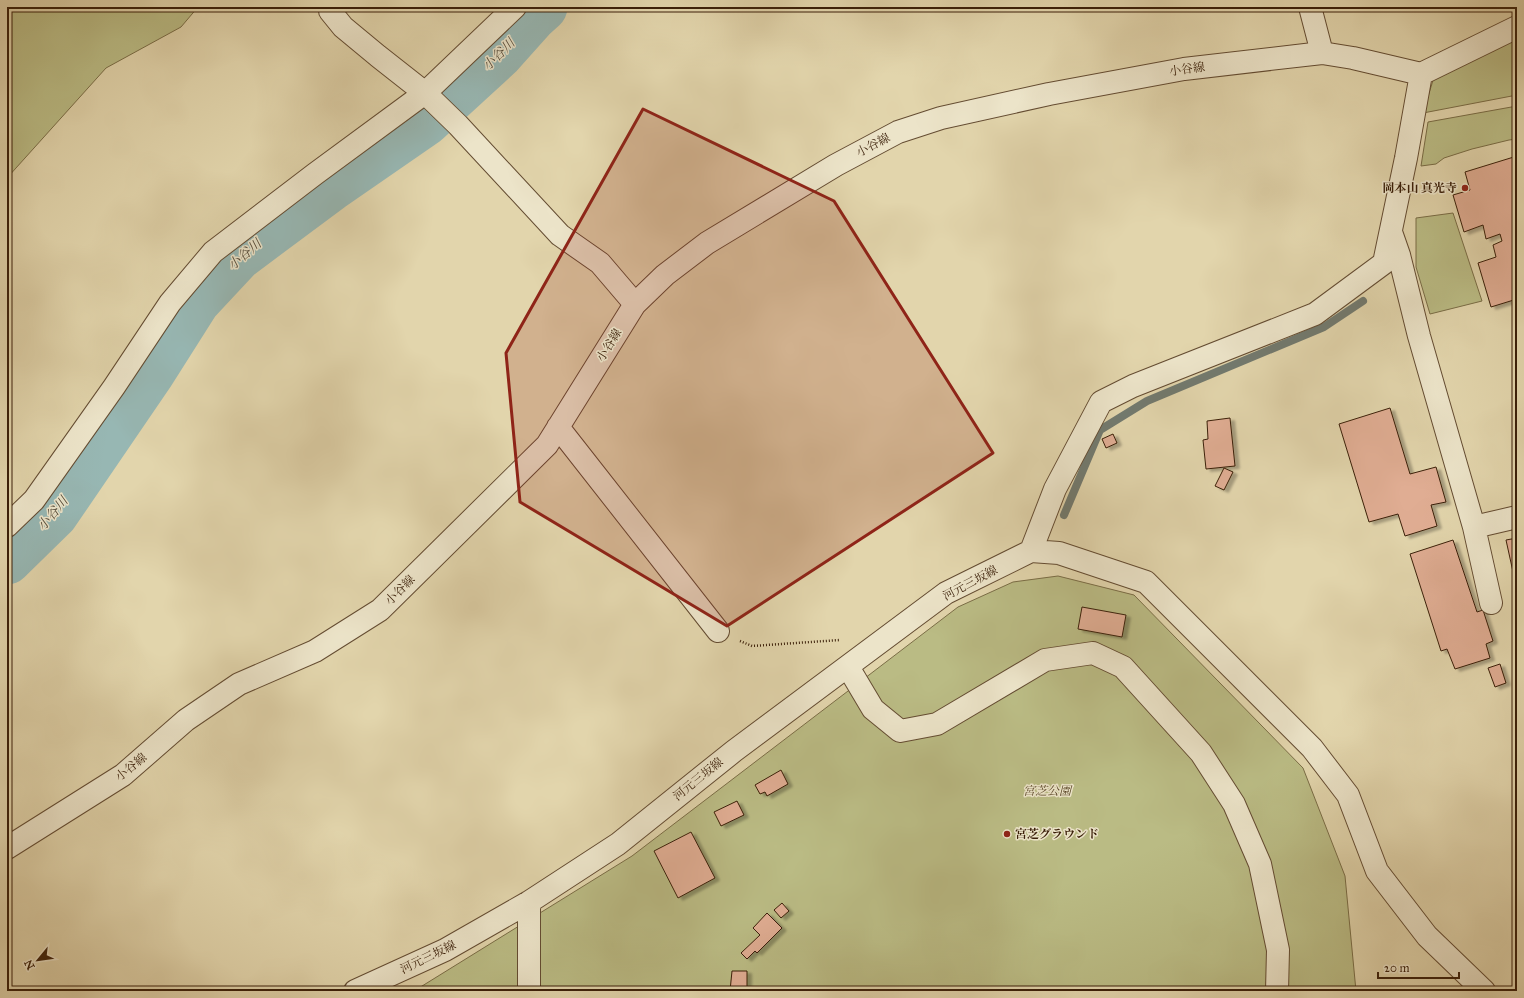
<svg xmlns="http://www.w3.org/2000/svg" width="1524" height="998" font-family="'IM FELL Great Primer','Noto Serif JP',serif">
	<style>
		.green { fill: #babb84; stroke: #7a6d46 }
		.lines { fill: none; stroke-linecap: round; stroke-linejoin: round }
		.stream { stroke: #727a6f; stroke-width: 8 }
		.river { stroke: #97b7b3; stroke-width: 49 }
		.building { fill: #e0ad93; stroke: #3a1f09; filter: url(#shadow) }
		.minor-casing { stroke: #644c32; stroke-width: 24 }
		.path { stroke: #3a1f09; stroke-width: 2.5; stroke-dasharray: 1 2; stroke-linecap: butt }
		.minor { stroke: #ece4c9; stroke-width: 22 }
		.marked { fill: #8f2418; fill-opacity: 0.2; stroke: #8f2418; stroke-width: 3; stroke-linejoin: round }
		.poi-dot { fill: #8f2418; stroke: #ece4c9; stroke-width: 1.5 }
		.labels { text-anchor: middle; stroke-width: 3; stroke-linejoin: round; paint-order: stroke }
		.street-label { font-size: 12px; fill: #3a1f09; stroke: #ece4c9 }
		.poi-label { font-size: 12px; font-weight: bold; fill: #3a1f09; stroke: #ece4c9; text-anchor: end }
		.park-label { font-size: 12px; font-style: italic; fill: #5a4628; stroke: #ece4c9 }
		.water-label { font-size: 13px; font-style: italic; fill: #564d3c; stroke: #ece4c9 }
	</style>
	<defs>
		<filter id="shadow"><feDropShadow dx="4.5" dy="2.5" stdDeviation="1" flood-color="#0004"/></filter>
	</defs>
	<rect width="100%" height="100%" fill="#e2d5ac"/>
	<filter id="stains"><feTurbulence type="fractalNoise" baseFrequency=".005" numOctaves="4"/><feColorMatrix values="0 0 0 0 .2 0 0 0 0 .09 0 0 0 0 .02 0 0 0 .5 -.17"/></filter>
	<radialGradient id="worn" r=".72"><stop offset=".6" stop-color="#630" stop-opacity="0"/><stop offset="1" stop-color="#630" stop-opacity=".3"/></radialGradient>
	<path class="green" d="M 7,7 L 198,7 L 181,27 L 106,68 L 7,178 Z
		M 1517,36 L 1517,95 L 1423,113 L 1434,77 Z
		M 1517,106 L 1517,139 L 1509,140 L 1472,149 L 1444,158 L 1436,164 L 1421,166 L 1428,122 Z
		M 1453,213 L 1482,301 L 1430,314 L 1416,267 L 1416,218 Z
		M 1058,576 L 1134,595 L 1303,768 L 1345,876 L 1356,991 L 414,991 L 632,856 L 958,607 L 1013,582 Z"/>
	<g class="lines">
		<path class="stream" d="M 1064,515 L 1100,430 L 1147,401 L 1324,327 L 1363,301"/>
		<path class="river" d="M 7,560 L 54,514 L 151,372 L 196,301 L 238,256 L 332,186 L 426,121 L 499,54 L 533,16 L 543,7"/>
	</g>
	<path class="building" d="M 1517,156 L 1517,299 L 1491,307 L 1478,263 L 1496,257 L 1493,245 L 1502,241 L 1500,234 L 1486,239 L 1483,225 L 1464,232 L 1453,195 L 1470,190 L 1465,172 Z
		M 1390,408 L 1410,474 L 1436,467 L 1446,502 L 1431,505 L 1437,526 L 1405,536 L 1398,514 L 1369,522 L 1339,424 Z
		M 1230,418 L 1235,466 L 1206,469 L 1203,440 L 1208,439 L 1207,421 Z
		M 1113,434 L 1117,443 L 1106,448 L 1102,439 Z
		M 1224,468 L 1233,472 L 1224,490 L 1215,486 Z
		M 1517,538 L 1517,581 L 1515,581 L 1506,540 Z
		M 1453,540 L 1477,612 L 1483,610 L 1493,641 L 1486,644 L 1490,658 L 1455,669 L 1447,649 L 1441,651 L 1410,554 Z
		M 1082,607 L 1126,615 L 1122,637 L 1078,629 Z
		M 1500,664 L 1506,683 L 1495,687 L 1488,668 Z
		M 781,770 L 788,784 L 767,796 L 765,792 L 760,794 L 755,785 Z
		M 737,801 L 744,815 L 721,826 L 714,812 Z
		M 691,832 L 715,878 L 678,898 L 654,851 Z
		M 782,903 L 789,911 L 781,918 L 774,910 Z
		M 767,913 L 782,928 L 757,953 L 755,951 L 747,959 L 741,953 L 760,935 L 753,928 Z
		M 732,971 L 747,971 L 747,991 L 730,991 Z"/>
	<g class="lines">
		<g class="minor-casing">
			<path id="minor" d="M 330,7 L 330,11 L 343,27 L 378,56 L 425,93 L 458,125 L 560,235 L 600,263 L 635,304
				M 1310,7 L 1322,53
				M 1391,232 L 1399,255 L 1419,336 L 1474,527 L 1517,517
				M 558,427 L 718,631
				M 7,526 L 34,500 L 114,387 L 170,303 L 213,252 L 315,174 L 425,93 L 515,7
				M 1474,527 L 1491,603
				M 1031,551 L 1055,489 L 1101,402 L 1133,386 L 1315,314 L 1384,263 L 1406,158 L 1421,74
				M 848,667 L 873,709 L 900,731 L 937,724 L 1045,660 L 1093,653 L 1123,667 L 1201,753 L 1234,804 L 1260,864 L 1278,950 L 1277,991
				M 7,848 L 123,775 L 186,720 L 239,684 L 315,651 L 380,610 L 547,445 L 635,304 L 665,275 L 707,243 L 836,165 L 898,132 L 941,118 L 1049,94 L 1184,69 L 1322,53 L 1353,58 L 1421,74 L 1517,27
				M 355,991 L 445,950 L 529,902 L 618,844 L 734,751 L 946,593 L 1031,551 L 1059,553 L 1146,582 L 1312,748 L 1348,795 L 1377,871 L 1427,936 L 1484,991
				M 529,991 L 529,902"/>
		</g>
		<path class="path" d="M 740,641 L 752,646 L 840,640"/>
		<use href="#minor" class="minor"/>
	</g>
	<path class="marked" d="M 643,109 L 834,201 L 993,453 L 727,626 L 520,502 L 506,353 Z"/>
	<g class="poi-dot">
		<circle cx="1465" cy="188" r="4"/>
		<circle cx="1007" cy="834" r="4"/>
	</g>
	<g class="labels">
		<g class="street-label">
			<text transform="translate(1187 69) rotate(-8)" y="4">小谷線</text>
			<text transform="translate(873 145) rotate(-28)" y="4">小谷線</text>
			<text transform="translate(609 345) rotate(-58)" y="4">小谷線</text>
			<text transform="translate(970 583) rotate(-28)" y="4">河元三坂線</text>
			<text transform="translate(400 590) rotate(-45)" y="4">小谷線</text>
			<text transform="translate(131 767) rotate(-39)" y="4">小谷線</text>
			<text transform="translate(698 779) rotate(-39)" y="4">河元三坂線</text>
			<text transform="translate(428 957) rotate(-26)" y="4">河元三坂線</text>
		</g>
		<g class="poi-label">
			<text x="1457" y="192">岡本山 真光寺</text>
			<text x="1015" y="838" text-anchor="start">宮芝グラウンド</text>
		</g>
		<g class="park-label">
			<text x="1047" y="795">宮芝公園</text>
		</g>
		<g class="water-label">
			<text transform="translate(498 54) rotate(-45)" y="5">小谷川</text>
			<text transform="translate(244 254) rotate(-41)" y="5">小谷川</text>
			<text transform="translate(52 513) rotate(-50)" y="5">小谷川</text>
		</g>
	</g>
	<rect width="1524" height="998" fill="none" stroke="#e2d5ac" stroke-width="24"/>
	<rect x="8" y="8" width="1508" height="982" fill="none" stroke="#3a1f09" stroke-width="2"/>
	<rect x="12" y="12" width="1500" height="974" fill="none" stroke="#3a1f09"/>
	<g transform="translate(38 960) rotate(241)" stroke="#ece4c9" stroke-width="3" paint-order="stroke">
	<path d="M0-3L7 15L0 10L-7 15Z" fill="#3a1f09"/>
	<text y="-6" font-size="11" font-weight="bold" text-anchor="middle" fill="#3a1f09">N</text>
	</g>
	<path d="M1378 972v6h81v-6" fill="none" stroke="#3a1f09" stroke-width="2"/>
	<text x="1384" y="972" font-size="12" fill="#3a1f09" stroke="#ece4c9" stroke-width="3" paint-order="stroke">20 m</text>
	<rect width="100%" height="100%" filter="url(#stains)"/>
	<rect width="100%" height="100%" fill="url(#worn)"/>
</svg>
